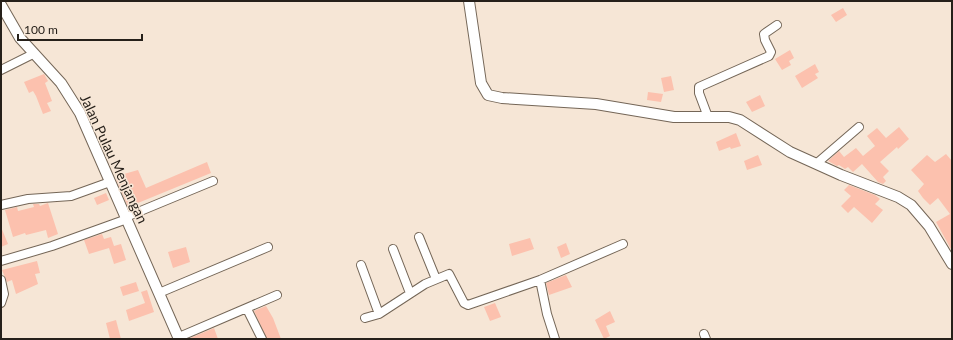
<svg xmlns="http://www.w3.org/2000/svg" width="953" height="340" font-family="Lato,sans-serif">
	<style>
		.building { fill: #fcc1ae }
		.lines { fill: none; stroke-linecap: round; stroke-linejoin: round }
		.minor-casing { stroke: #746657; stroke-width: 10 }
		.tertiary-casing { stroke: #746657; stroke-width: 12 }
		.minor { stroke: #fff; stroke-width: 8 }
		.tertiary { stroke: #fff; stroke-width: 10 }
		.labels { text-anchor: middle; stroke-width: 3; stroke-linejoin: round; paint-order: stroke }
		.street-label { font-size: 14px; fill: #26201a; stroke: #f6e6d6 }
	</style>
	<rect width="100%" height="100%" fill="#f6e6d6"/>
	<path class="building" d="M 843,8 L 847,15 L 836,22 L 831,15 Z
		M 790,50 L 794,58 L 789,61 L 791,65 L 782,70 L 775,59 Z
		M 815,64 L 819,72 L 815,74 L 818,78 L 802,88 L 795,76 Z
		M 44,74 L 48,81 L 45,83 L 52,101 L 47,103 L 51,111 L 43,114 L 36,96 L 33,91 L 29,93 L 24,82 Z
		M 671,76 L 674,90 L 664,92 L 661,78 Z
		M 648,92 L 663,94 L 661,102 L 647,100 Z
		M 760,95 L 765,106 L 752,112 L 746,102 Z
		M 899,127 L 909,139 L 898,149 L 897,147 L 880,162 L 889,171 L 883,177 L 886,181 L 883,184 L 878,182 L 862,164 L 853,172 L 848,167 L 845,169 L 839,165 L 837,166 L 828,161 L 839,151 L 844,157 L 856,148 L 863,156 L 875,146 L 867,136 L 877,128 L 886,138 Z
		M 736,133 L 741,146 L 731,149 L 730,147 L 719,151 L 716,142 Z
		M 946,154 L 952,161 L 952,251 L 936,222 L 950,214 L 938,198 L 930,205 L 923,198 L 918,191 L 924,184 L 911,170 L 927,155 L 935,162 Z
		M 758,155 L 762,165 L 747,170 L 744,161 Z
		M 207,162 L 211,173 L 133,205 L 134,207 L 129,209 L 116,179 L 125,176 L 124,174 L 138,170 L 146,188 Z
		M 849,185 L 875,195 L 880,199 L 875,204 L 883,210 L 872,223 L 854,207 L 848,213 L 841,206 L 851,196 L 844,190 Z
		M 106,193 L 109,200 L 97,205 L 94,198 Z
		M 48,203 L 58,234 L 48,238 L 46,230 L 26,235 L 25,233 L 13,237 L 5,210 L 17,207 L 18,211 L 34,207 L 33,204 L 39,204 L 40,206 Z
		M 1,227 L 8,244 L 1,247 Z
		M 102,234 L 104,239 L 111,237 L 114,246 L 121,244 L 126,260 L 114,264 L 109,248 L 89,254 L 84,240 Z
		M 530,238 L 534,249 L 512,256 L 509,244 Z
		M 566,243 L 570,254 L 561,258 L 557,247 Z
		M 186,247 L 190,262 L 173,268 L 168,252 Z
		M 37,261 L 40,273 L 35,274 L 38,284 L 16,294 L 12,280 L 7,282 L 2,270 Z
		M 566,275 L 572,287 L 549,295 L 546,283 Z
		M 136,282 L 139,291 L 123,296 L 120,287 Z
		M 147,290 L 154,312 L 129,321 L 126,310 L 145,303 L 141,292 Z
		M 495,303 L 501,317 L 490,321 L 484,307 Z
		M 266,306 L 273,318 L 281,339 L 267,339 L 254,311 Z
		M 610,311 L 615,322 L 606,326 L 610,336 L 604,339 L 595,320 Z
		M 116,320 L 121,339 L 110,339 L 106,323 Z
		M 214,328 L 218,339 L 188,339 Z"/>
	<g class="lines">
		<g class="minor-casing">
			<path id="minor" d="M 1,70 L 33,54
				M 708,117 L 699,93 L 699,87 L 769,56 L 771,52 L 765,40 L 764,34 L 777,25
				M 816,164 L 859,127
				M 1,205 L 28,199 L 71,196 L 110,182
				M 126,217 L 213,181
				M 419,237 L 436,279
				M 393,249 L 410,293
				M 1,261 L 52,246 L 127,219
				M 361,265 L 379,314
				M 1,280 L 4,294 L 1,303
				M 540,280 L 547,314 L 555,339
				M 159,293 L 268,247
				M 247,309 L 262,339
				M 365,318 L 379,314 L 425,284 L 449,274 L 464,303 L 468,305 L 540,280 L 623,244
				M 704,334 L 706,339
				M 179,337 L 277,295"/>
		</g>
		<g class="tertiary-casing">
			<path id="tertiary" d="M 469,1 L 481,83 L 488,95 L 502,98 L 596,104 L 674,117 L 729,117 L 740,120 L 790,152 L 841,175 L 898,197 L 911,205 L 929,226 L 952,264
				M 1,5 L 20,38 L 61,83 L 80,113 L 179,339"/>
		</g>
		<use href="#minor" class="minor"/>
		<use href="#tertiary" class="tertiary"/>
	</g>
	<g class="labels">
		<g class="street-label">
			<text transform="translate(114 159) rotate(65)" y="5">Jalan Pulau Menjangan</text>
		</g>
	</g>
	<rect width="953" height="340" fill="none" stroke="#26201a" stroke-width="4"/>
	<path d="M18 34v6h124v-6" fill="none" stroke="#26201a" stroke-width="2"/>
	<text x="24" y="34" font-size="12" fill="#26201a" stroke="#f6e6d6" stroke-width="3" paint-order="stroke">100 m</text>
</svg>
